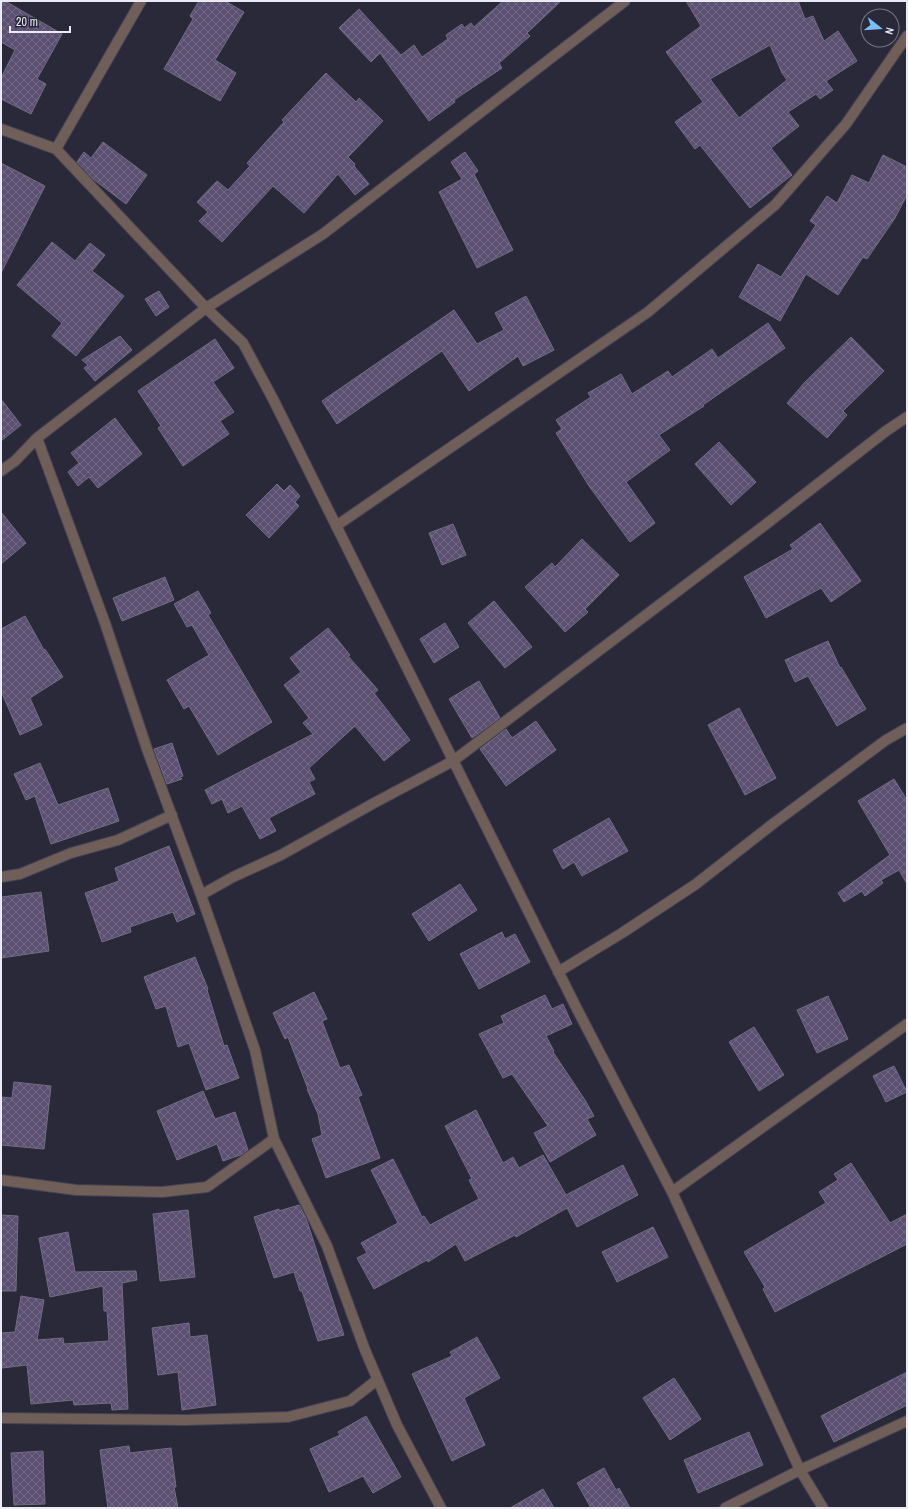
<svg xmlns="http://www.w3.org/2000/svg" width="908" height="1509" font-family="'Archivo Narrow',sans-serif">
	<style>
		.building { fill: url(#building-cross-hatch); stroke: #736d81; fill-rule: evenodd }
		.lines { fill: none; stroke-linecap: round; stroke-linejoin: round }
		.street-casing { stroke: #444454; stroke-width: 12 }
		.street { stroke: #705e58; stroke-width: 10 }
	</style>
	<defs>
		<pattern id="building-cross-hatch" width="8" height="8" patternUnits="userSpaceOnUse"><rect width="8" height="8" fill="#5c5072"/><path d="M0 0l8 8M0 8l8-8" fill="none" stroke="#746987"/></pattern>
	</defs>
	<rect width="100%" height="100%" fill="#29293a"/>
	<path class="building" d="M 1,1 L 5,1 L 62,34 L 37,79 L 46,84 L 31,114 L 1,99 L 1,78 L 15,50 L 1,42 Z
		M 199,1 L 225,1 L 244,12 L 215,60 L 236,73 L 220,101 L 164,69 L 193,19 L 190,16 Z
		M 503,1 L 561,1 L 527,33 L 530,36 L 499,63 L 502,68 L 454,100 L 455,102 L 429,121 L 380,53 L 371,62 L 339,28 L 359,9 L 401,55 L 414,45 L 422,57 L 448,39 L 446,35 L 462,24 L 464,28 L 471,23 L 474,27 Z
		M 686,1 L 798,1 L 805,19 L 813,16 L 824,41 L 838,31 L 857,61 L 826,81 L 833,90 L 820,99 L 816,94 L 788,112 L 799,126 L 771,148 L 792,175 L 750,208 L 700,145 L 695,149 L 675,122 L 703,102 L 666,52 L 701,26 ZM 770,45 L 782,73 L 787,80 L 739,118 L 710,79 Z
		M 326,73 L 356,102 L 359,98 L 383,121 L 348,157 L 355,164 L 354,166 L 369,184 L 355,195 L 338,174 L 304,213 L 273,186 L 222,242 L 199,221 L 208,212 L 197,202 L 217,181 L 228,190 L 250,166 L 247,163 L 284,122 L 282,120 Z
		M 103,142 L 147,175 L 126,204 L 93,179 L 77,162 L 84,152 L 91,158 Z
		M 465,152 L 478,171 L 474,174 L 513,250 L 477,268 L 439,192 L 462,179 L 451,162 Z
		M 883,155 L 907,167 L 907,195 L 895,218 L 867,259 L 863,257 L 838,295 L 806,274 L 780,321 L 739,297 L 758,264 L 781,277 L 816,225 L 810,221 L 827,196 L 837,203 L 852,175 L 869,183 Z
		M 1,163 L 45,186 L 1,273 Z
		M 52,242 L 75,261 L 90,243 L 105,255 L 92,271 L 124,296 L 76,356 L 52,336 L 62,323 L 17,285 Z
		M 159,291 L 169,307 L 156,316 L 145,299 Z
		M 526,296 L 554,350 L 523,366 L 518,356 L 469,391 L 442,351 L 337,424 L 322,401 L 454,310 L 477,344 L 504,330 L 495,313 Z
		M 768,323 L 785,348 L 703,405 L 704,406 L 659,435 L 670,450 L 626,482 L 655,523 L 630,542 L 589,486 L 556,433 L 562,429 L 556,420 L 591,397 L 588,393 L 621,374 L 632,394 L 668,371 L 672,377 L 712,349 L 718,358 Z
		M 120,336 L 132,350 L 95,381 L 84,368 L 88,365 L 82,360 Z
		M 851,337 L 884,371 L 843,411 L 847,415 L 827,438 L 787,403 L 805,382 Z
		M 215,339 L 234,368 L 213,382 L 234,412 L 220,421 L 229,434 L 183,466 L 158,428 L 161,426 L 138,391 Z
		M 1,399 L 21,425 L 1,441 Z
		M 115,418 L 142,454 L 98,488 L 89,477 L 78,486 L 68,472 L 79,463 L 71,453 Z
		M 719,442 L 756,482 L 731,505 L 695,464 Z
		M 277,484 L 284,491 L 290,485 L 300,496 L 295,502 L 299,506 L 269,538 L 246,515 Z
		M 1,512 L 26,543 L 1,564 Z
		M 820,523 L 861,581 L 831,602 L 821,588 L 766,618 L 744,577 L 793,549 L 790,545 Z
		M 453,524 L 466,555 L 442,565 L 429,533 Z
		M 582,539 L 619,575 L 585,609 L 588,612 L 565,632 L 525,587 L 552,563 L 555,567 Z
		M 165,577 L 174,600 L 122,621 L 113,598 Z
		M 198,591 L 211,613 L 208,615 L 272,722 L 218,755 L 189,706 L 184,709 L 167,680 L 209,655 L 192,625 L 187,627 L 174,604 Z
		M 494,601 L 532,647 L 505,668 L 468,623 Z
		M 25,616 L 44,650 L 45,649 L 63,677 L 30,698 L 42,725 L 20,735 L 1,691 L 1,629 Z
		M 445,623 L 459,647 L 434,663 L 420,639 Z
		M 328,628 L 350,655 L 348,656 L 378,690 L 374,693 L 410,740 L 384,761 L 355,726 L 309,768 L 315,779 L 309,782 L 315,794 L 269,818 L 276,831 L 260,839 L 242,806 L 228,813 L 222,799 L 212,804 L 205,790 L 313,734 L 303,723 L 309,718 L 284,685 L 301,672 L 290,658 Z
		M 828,641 L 840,668 L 841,667 L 866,709 L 837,726 L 808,676 L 795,682 L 785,660 Z
		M 479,681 L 500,718 L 472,738 L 449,699 Z
		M 739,708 L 776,778 L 745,795 L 708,725 Z
		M 536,721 L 556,750 L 506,786 L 480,749 L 506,729 L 512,738 Z
		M 172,743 L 183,776 L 180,777 L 182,779 L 167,784 L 154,749 Z
		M 40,763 L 58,805 L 108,788 L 119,821 L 51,844 L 35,796 L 26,800 L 14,774 Z
		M 894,779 L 907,800 L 907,884 L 899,870 L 881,880 L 883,883 L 865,896 L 862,891 L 844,902 L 838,893 L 890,855 L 858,801 Z
		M 609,818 L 628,851 L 582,876 L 574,862 L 563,869 L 553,850 Z
		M 169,846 L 195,914 L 177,922 L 173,912 L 130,927 L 131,932 L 102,942 L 85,893 L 119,881 L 115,868 Z
		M 460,884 L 477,910 L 429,941 L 412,914 Z
		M 41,892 L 49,951 L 1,958 L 1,897 Z
		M 502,932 L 505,939 L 515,934 L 530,962 L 479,989 L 460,954 Z
		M 195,957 L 208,989 L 207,990 L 224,1046 L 227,1045 L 239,1078 L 206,1090 L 189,1043 L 178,1047 L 166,1006 L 156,1009 L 144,977 Z
		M 314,992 L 327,1019 L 322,1021 L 340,1068 L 349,1065 L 362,1095 L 358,1097 L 380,1158 L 326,1178 L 312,1139 L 322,1135 L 318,1114 L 307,1089 L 308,1089 L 288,1037 L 285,1039 L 273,1013 Z
		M 545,995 L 552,1009 L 563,1004 L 572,1024 L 546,1036 L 554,1051 L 553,1052 L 585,1100 L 594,1116 L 587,1119 L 596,1135 L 550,1162 L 534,1133 L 548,1126 L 512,1074 L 503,1078 L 479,1034 L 504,1023 L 501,1016 Z
		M 828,996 L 848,1039 L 817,1053 L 797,1010 Z
		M 754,1027 L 784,1075 L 759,1091 L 729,1042 Z
		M 894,1066 L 907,1092 L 886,1102 L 873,1076 Z
		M 14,1082 L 51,1086 L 44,1149 L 1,1145 L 1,1097 L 12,1098 Z
		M 203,1091 L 215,1119 L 235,1112 L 248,1150 L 243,1154 L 223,1161 L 217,1144 L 177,1160 L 157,1111 Z
		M 476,1110 L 503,1163 L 513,1157 L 519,1168 L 543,1155 L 566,1195 L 623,1165 L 638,1195 L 577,1227 L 567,1208 L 516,1237 L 515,1235 L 465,1261 L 456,1244 L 428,1262 L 427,1260 L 374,1289 L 357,1258 L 367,1253 L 361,1243 L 398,1223 L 371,1170 L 393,1159 L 422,1217 L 424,1216 L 430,1225 L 479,1199 L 469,1180 L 472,1179 L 445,1126 Z
		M 851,1163 L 890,1223 L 907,1214 L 907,1244 L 775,1312 L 763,1289 L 765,1287 L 744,1252 L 826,1203 L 819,1192 L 838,1180 L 834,1174 Z
		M 299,1205 L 306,1218 L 344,1335 L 318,1341 L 302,1291 L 300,1291 L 294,1272 L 274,1278 L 254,1217 L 279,1209 L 279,1211 Z
		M 188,1210 L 195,1277 L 160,1281 L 153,1214 Z
		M 1,1215 L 18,1216 L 16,1291 L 1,1291 Z
		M 653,1227 L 668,1257 L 617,1282 L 602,1252 Z
		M 68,1232 L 75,1272 L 136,1271 L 137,1280 L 122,1283 L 128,1409 L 112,1410 L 111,1403 L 74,1405 L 73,1400 L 31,1404 L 27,1365 L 2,1368 L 1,1333 L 15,1332 L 21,1296 L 44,1300 L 37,1340 L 63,1338 L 64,1344 L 109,1341 L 107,1311 L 104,1311 L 103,1286 L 50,1297 L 39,1238 Z
		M 189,1323 L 190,1337 L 207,1335 L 216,1405 L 182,1410 L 178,1372 L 158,1375 L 152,1328 Z
		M 477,1337 L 500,1378 L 464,1398 L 485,1445 L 452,1461 L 412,1374 L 452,1356 L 450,1352 Z
		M 907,1372 L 907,1405 L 834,1442 L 821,1416 Z
		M 674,1378 L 701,1419 L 670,1440 L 643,1398 Z
		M 366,1416 L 401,1477 L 373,1493 L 363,1476 L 329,1492 L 310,1449 L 340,1435 L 338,1432 Z
		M 749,1432 L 763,1465 L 698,1493 L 684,1460 Z
		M 129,1446 L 130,1453 L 171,1448 L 176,1487 L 174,1487 L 178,1508 L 108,1508 L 100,1450 Z
		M 43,1451 L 45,1504 L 14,1505 L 11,1453 Z
		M 604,1468 L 616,1490 L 619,1488 L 630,1508 L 591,1508 L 577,1483 Z
		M 543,1489 L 554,1508 L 510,1508 Z"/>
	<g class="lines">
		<g class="street-casing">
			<path id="street" d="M 1,129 L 56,149 L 206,308 L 243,343 L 273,399 L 577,1009 L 672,1192 L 800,1470 L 823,1508
				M 56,149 L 141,1
				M 37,438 L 105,623 L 147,749 L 201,895 L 255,1050 L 274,1139 L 327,1246 L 365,1350 L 397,1425 L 441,1508
				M 1,471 L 15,461 L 37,438 L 206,308 L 323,234 L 625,1
				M 336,526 L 648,312 L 775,205 L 846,124 L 907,36
				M 1,877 L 20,874 L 71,853 L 118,840 L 172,815
				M 201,895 L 233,877 L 281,855 L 374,803 L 453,761 L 765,525 L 886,431 L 907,417
				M 558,972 L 622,933 L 696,884 L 774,823 L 886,740 L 907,728
				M 1,1180 L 76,1190 L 162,1192 L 207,1187 L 274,1139
				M 672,1192 L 907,1024
				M 1,1418 L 185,1420 L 288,1417 L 350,1401 L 377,1380
				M 725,1508 L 800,1470 L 907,1421"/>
		</g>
		<use href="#street" class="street"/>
	</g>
	<rect width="908" height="1509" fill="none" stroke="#eaebf6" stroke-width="4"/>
	<g transform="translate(880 28) rotate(107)"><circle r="19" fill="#29293a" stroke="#767785"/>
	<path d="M0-3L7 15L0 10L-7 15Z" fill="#7abef8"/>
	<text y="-6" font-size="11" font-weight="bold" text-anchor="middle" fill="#eaebf6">N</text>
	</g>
	<path d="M10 26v6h60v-6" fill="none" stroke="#eaebf6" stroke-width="2"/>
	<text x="16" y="26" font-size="12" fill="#eaebf6" stroke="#29293a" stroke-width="3" paint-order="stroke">20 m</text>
</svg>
